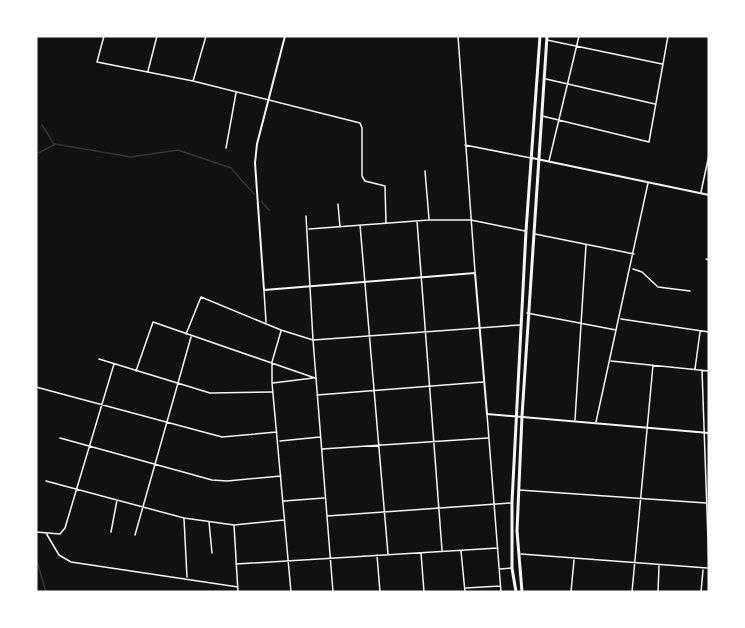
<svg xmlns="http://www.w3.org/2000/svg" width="745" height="628" font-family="Literata,serif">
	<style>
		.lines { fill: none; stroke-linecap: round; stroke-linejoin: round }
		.stream { stroke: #333; stroke-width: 1.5 }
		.minor { stroke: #f5f5f5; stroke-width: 1.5 }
		.tertiary { stroke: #f5f5f5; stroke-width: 2 }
		.primary { stroke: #f5f5f5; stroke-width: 3 }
	</style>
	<rect width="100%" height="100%" fill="#111"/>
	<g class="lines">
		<path class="stream" d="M 42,125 L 54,144
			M 55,144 L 131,157 L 178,150 L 231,168 L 254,194
			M 36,154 L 54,145
			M 261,201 L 269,210
			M 36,558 L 46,592"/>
		<path class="minor" d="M 104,36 L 97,62 L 193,81 L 360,123 L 362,128 L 362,176 L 365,181 L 385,186 L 386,223
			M 458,36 L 475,272
			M 547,40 L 662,64
			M 148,71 L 157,36
			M 546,79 L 655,104
			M 193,81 L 206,36
			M 542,116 L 649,142 L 668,36
			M 465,145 L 531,158
			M 226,148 L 236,93
			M 549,161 L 579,36
			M 425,171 L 429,219
			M 701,192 L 709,155
			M 338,204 L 340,227
			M 306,216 L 313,340 L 333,592
			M 417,221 L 442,550
			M 360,225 L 388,554
			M 309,229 L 429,220 L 471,220 L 525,231
			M 535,234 L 634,254
			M 706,259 L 709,260
			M 633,269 L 642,272 L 658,287 L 690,291
			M 264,291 L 266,322
			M 527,313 L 616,330
			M 621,319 L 709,332
			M 281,331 L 272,362 L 272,383 L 291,592
			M 186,334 L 201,297 L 281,330 L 313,340 L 520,325
			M 99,359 L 210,393 L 272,392
			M 611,361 L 709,371
			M 695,369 L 700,332
			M 702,370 L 709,568
			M 136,371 L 153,322 L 315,378
			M 273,383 L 313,378
			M 36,387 L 222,437 L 277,432
			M 317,395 L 483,382
			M 487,414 L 501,592
			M 575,420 L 586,245
			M 596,422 L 648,183
			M 60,438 L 212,480 L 227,481 L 281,476
			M 280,441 L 320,437
			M 322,449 L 488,438
			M 46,481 L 184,518 L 234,525 L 284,520
			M 519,490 L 706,503
			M 284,501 L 324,498
			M 327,516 L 511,503
			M 184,519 L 187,577
			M 209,522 L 212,553
			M 234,525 L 238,592
			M 36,532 L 60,534 L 65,528 L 114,364
			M 111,532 L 117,500
			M 46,533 L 59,555 L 71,562 L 238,587
			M 135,535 L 191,337
			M 461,551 L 465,592
			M 421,553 L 424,592
			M 521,554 L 707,568
			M 377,555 L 380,592
			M 236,564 L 498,548
			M 499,569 L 512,568
			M 466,588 L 500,586
			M 571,592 L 574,560
			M 632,592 L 653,365
			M 658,592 L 659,566
			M 701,592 L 703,570"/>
		<path class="tertiary" d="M 285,36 L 257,144 L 255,163 L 264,290 L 475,273 L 487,414 L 709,433
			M 532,158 L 709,195"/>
		<path class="primary" d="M 516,592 L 512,568 L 512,502 L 526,231 L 540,36
			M 522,592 L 517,531 L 522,416 L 547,36"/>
	</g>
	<rect width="745" height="628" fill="none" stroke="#ffffff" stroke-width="75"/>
</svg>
